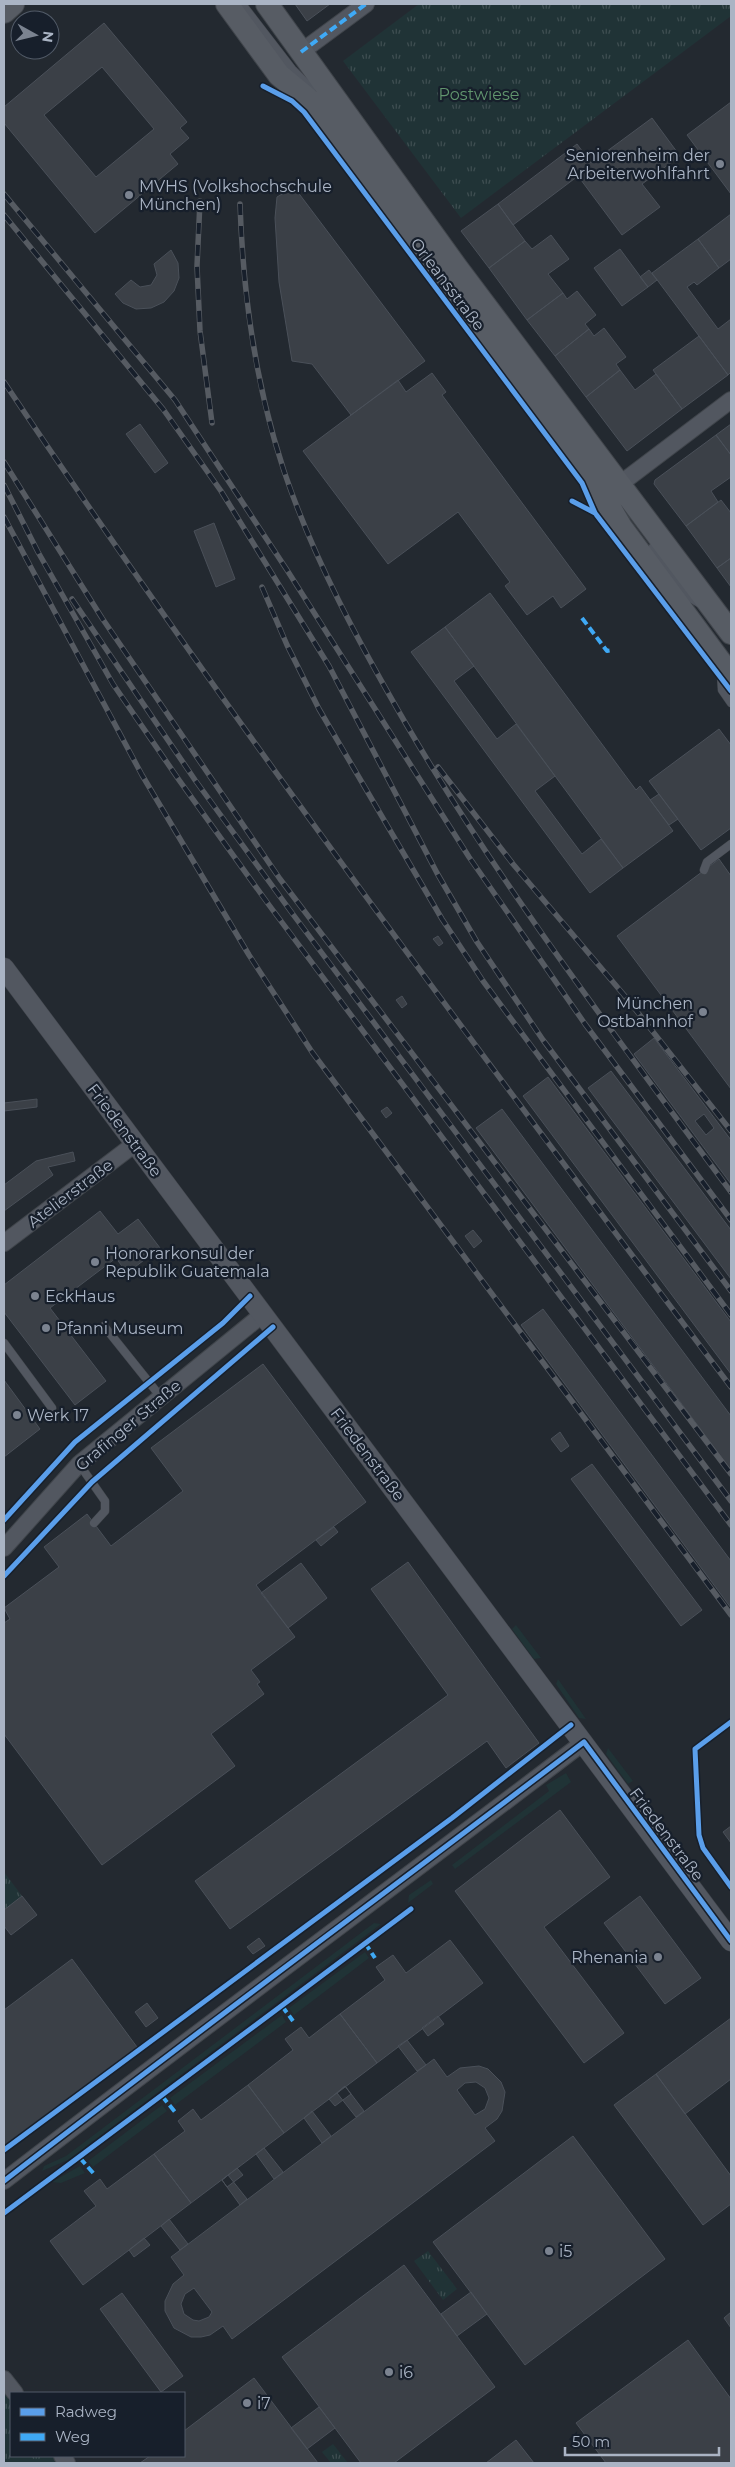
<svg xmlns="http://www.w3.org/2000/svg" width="735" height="2467" font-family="Montserrat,sans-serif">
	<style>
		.grass { fill: #203336 }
		.park { fill: url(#park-tufts) }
		.building { fill: #3b4047; stroke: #4a5059; fill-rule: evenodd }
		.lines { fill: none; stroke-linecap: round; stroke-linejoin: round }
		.service-casing { stroke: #40454b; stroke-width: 9 }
		.minor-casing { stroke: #40454b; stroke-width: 18 }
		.tertiary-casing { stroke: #40454b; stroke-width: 21 }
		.secondary-casing { stroke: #40454b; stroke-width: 24 }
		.service { stroke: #525760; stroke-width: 8 }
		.minor { stroke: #525760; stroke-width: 16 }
		.tertiary { stroke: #525760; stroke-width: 20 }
		.secondary { stroke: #575c64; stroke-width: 22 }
		.rail-casing { stroke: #565b62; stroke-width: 5.5 }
		.rail { stroke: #171f2b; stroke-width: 4; stroke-dasharray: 11; stroke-linecap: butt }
		.quiet { stroke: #3fa9f5; stroke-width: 4; stroke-dasharray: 8 4; stroke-linecap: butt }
		.cycleway-casing { stroke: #171f2b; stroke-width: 8 }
		.cycleway { stroke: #5a9eea; stroke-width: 5 }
		.poi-dot { fill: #7b8390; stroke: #171f2b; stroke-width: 2 }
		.labels { text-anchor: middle; stroke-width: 4.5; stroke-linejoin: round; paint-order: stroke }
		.park-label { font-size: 16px; fill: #61956e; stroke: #171f2b }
		.poi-label { font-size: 16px; fill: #aab4c4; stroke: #171f2b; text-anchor: start }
		.street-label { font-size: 16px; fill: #aab4c4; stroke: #171f2b }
	</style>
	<defs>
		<pattern id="park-tufts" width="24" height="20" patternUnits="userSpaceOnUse" patternTransform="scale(1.25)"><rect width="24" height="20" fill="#203336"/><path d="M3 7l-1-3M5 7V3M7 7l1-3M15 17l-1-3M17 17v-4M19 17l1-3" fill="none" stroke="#3e4e51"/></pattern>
	</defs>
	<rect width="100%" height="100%" fill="#232930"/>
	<path class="grass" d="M 516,1625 L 541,1658 L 534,1659 L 512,1629 Z
		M 558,1679 L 586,1719 L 579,1718 L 556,1684 Z
		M 608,1748 L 633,1781 L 628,1784 L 606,1754 Z
		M 566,1773 L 571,1782 L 455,1869 L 452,1865 L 549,1791 L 546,1785 Z
		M 638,1789 L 663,1822 L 656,1823 L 634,1792 Z
		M 431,1880 L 433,1884 L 408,1903 L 409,1895 Z
		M 374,1923 L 381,1924 L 68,2160 L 42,2171 L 44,2166 L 66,2156 Z
		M 365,1952 L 369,1958 L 294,2015 L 289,2008 Z
		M 282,2015 L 286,2022 L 175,2105 L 170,2098 Z
		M 162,2105 L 167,2111 L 93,2167 L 88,2161 Z
		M 80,2166 L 85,2173 L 61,2183 L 52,2182 Z"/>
	<path class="park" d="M 419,4 L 731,4 L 731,16 L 461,218 L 343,61 Z
		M 4,1872 L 22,1896 L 4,1910 Z
		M 428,2251 L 457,2289 L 443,2300 L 414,2261 Z
		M 4,2388 L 11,2398 L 11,2456 L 54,2456 L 57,2460 L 53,2463 L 4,2463 Z
		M 333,2444 L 348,2463 L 331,2463 L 322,2452 Z"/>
	<path class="building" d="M 295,4 L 330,4 L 307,21 Z
		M 104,23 L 187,122 L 180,128 L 189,138 L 170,154 L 178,164 L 95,233 L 4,123 L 4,107 ZM 102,67 L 154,129 L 96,177 L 44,115 Z
		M 731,102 L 731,194 L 687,135 Z
		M 652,118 L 680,156 L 642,184 L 660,207 L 622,235 L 578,176 L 513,225 L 498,204 L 577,144 L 591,163 Z
		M 289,190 L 297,191 L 425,361 L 351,415 L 312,364 L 292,361 L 279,282 L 275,218 L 277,197 Z
		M 498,204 L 525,241 L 489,268 L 461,231 Z
		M 731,214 L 731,259 L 719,268 L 698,239 Z
		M 551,235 L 569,259 L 548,274 L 563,293 L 527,320 L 489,268 L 525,241 L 532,249 Z
		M 698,239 L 719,268 L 697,285 L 694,282 L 687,287 L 718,329 L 731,319 L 731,372 L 728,375 L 652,273 Z
		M 620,249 L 648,287 L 622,306 L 594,268 Z
		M 171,250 L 178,263 L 179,278 L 174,291 L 164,302 L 151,308 L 136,309 L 123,303 L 115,294 L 131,280 L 140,287 L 151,285 L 157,275 L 154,264 Z
		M 649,270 L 657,280 L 648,287 L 640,277 Z
		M 577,291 L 596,315 L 585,324 L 589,329 L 555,356 L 527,320 L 563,293 L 567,299 Z
		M 604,328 L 626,357 L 616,364 L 620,370 L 586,397 L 555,356 L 589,329 L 594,336 Z
		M 699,336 L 728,375 L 682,409 L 653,370 Z
		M 620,370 L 635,390 L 656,374 L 682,409 L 627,451 L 586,397 Z
		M 432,373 L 446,392 L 442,395 L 586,589 L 561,608 L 553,596 L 527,615 L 505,586 L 510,582 L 458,512 L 388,564 L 303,451 L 398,380 L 406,392 Z
		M 140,424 L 168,463 L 155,473 L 126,434 Z
		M 731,424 L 731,455 L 716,435 Z
		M 716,435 L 731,455 L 731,477 L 711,491 L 718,502 L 686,526 L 654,484 L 655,480 Z
		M 721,500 L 731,513 L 731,558 L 717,568 L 686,526 Z
		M 214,523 L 235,579 L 216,587 L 194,531 Z
		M 731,558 L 731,587 L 717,568 Z
		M 490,593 L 636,790 L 640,786 L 673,831 L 623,868 L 445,627 Z
		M 445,627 L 474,666 L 454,681 L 497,739 L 516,724 L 555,776 L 535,791 L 582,854 L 601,839 L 623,868 L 590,893 L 411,652 Z
		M 719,729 L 731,745 L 731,828 L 701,850 L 649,781 Z
		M 659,794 L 678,819 L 669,825 L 650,800 Z
		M 719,859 L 731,876 L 731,1089 L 617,936 Z
		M 438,936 L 443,943 L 439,946 L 433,939 Z
		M 402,996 L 407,1004 L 402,1008 L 396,1000 Z
		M 654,1038 L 731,1140 L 731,1184 L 634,1054 Z
		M 611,1071 L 731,1230 L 731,1279 L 588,1088 Z
		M 548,1077 L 731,1322 L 731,1374 L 523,1096 Z
		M 37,1099 L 37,1107 L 4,1111 L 4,1103 Z
		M 387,1107 L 392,1113 L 386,1118 L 381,1111 Z
		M 502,1109 L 731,1416 L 731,1470 L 476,1128 Z
		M 704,1114 L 714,1128 L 706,1135 L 695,1121 Z
		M 73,1152 L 75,1161 L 48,1167 L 53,1175 L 4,1211 L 4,1185 L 36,1161 Z
		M 100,1211 L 118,1234 L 138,1219 L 160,1248 L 127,1273 L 116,1258 L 50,1308 L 106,1381 L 75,1405 L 4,1312 L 4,1285 Z
		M 473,1230 L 482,1241 L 474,1248 L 465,1236 Z
		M 543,1309 L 731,1561 L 731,1608 L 521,1325 Z
		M 263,1364 L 366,1502 L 256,1585 L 295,1637 L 251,1670 L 260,1682 L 257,1684 L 264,1694 L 211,1734 L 235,1766 L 102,1865 L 4,1734 L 4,1623 L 10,1619 L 4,1608 L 59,1567 L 44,1547 L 87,1514 L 111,1546 L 183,1491 L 151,1448 Z
		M 4,1380 L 40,1429 L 4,1457 Z
		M 560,1432 L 569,1446 L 561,1452 L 551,1439 Z
		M 592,1464 L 702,1610 L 681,1626 L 571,1479 Z
		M 334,1527 L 338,1532 L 321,1546 L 316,1540 Z
		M 408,1562 L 539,1743 L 506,1768 L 487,1741 L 230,1929 L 195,1881 L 448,1695 L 371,1589 Z
		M 301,1563 L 327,1598 L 288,1628 L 261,1593 Z
		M 560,1810 L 610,1877 L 544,1927 L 624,2033 L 584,2063 L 455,1891 Z
		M 731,1826 L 731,1843 L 723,1832 Z
		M 22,1896 L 37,1915 L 11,1935 L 4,1926 L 4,1910 Z
		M 640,1896 L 701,1978 L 665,2004 L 604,1923 Z
		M 259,1938 L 265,1946 L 253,1954 L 247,1947 Z
		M 450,1940 L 483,1983 L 377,2063 L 340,2014 L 385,1980 L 376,1967 L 393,1955 L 406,1973 Z
		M 72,1959 L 137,2047 L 4,2146 L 4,2010 Z
		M 147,2003 L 158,2018 L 146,2027 L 135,2012 Z
		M 340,2014 L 377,2063 L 284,2133 L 248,2085 L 293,2050 L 285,2039 L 301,2027 L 309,2038 Z
		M 438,2016 L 444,2024 L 428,2036 L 422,2028 Z
		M 731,2018 L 731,2079 L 685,2114 L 656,2074 Z
		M 407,2040 L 426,2065 L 417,2071 L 398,2046 Z
		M 434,2059 L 447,2077 L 460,2068 L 479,2066 L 488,2069 L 501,2082 L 505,2092 L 502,2111 L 497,2119 L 485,2128 L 495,2141 L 232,2339 L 223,2326 L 210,2335 L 201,2337 L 191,2337 L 174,2328 L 165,2311 L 165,2301 L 173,2284 L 184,2275 L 171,2257 ZM 476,2082 L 485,2088 L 489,2098 L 485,2109 L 475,2115 L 457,2090 L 465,2083 ZM 194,2288 L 212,2312 L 209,2317 L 199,2321 L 193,2320 L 184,2314 L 181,2304 L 185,2294 Z
		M 656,2074 L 731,2176 L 731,2204 L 703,2225 L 614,2105 Z
		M 248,2085 L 284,2133 L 191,2203 L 154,2154 L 185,2131 L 178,2121 L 193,2109 L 201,2120 Z
		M 345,2086 L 364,2111 L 356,2117 L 337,2093 Z
		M 345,2086 L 351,2094 L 335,2106 L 329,2099 Z
		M 312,2111 L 331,2136 L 322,2143 L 304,2118 Z
		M 573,2136 L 665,2259 L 525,2365 L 433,2242 Z
		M 264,2148 L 283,2172 L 274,2179 L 256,2154 Z
		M 154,2154 L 191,2203 L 83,2285 L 50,2241 L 96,2206 L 84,2191 L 100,2179 L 107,2189 Z
		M 237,2168 L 243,2175 L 227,2187 L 222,2180 Z
		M 228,2175 L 247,2199 L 240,2205 L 222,2180 Z
		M 169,2219 L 188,2244 L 180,2250 L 161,2226 Z
		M 144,2238 L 150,2245 L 134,2257 L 129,2250 Z
		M 404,2265 L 495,2387 L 394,2463 L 361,2463 L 282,2357 Z
		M 471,2292 L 487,2314 L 457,2336 L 441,2314 Z
		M 122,2293 L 183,2376 L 161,2392 L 100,2309 Z
		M 731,2312 L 731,2328 L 724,2318 Z
		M 688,2340 L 731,2399 L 731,2463 L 606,2463 L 576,2423 Z
		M 254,2378 L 318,2463 L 140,2463 L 150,2456 L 184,2456 L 184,2431 Z
		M 319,2407 L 335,2428 L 307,2449 L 291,2428 Z
		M 516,2440 L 534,2463 L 486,2463 Z"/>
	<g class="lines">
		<g class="service-casing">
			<path id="service" d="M 242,4 L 292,69 L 312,89
				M 653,547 L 687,596 L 699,603
				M 721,673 L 722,690 L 731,703
				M 704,870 L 707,862 L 731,844
				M 104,1326 L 160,1396
				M 4,1343 L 52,1408
				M 79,1464 L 105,1501 L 105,1511 L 94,1523"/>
		</g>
		<g class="minor-casing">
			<path id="minor" d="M 301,52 L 366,4
				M 620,484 L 731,400
				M 4,1243 L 136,1143
				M 4,1548 L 79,1464 L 263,1314
				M 4,2181 C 195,2033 391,1889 584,1742
				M 4,2379 L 15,2393
				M 62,2456 L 67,2463"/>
		</g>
		<g class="tertiary-casing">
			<path id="tertiary" d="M 4,968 L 731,1941"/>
		</g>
		<g class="secondary-casing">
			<path id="secondary" d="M 227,4 L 279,75 L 314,104 L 591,475 L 621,527 L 731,676
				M 267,4 L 457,268 L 731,633
				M 4,12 L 13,4"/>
		</g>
		<use href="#service" class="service"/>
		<use href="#minor" class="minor"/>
		<use href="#tertiary" class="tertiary"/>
		<use href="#secondary" class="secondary"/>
		<g class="rail-casing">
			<path id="rail" d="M 4,194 L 175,400 L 287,570 L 469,857 L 585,1024 L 731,1220
				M 200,201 L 197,266 L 200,331 L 212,423
				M 240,204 C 243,295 255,384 284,471 C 314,560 359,643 406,724 C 502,888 618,1039 731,1192
				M 4,215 L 163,409 L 221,491 L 329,666 L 437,873 L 477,942 L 543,1040 L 731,1291
				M 4,382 C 234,725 483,1057 731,1387
				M 4,462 L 102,618 L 280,879 L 731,1474
				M 4,485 L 38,552 L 113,684 L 179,780 L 269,905 L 731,1525
				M 4,517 L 142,775 L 249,955 L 312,1052 L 731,1615
				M 262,587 L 287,645 L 319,709 L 442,919 L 483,981 L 731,1315
				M 72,599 L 195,780 L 292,913 L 731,1501
				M 438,767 L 513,864 L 624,995 L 731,1131"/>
		</g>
		<use href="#rail" class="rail"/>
		<path class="quiet" d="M 301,52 L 366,4
			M 582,618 L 607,651 L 613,650
			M 365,1943 L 375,1958
			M 282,2006 L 293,2021
			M 162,2096 L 175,2112
			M 80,2158 L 94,2174"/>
		<g class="cycleway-casing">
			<path id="cycleway" d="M 263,86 L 292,101 L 304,112 L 582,483 L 595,513
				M 572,501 L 595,513 L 731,691
				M 4,1520 L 75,1442 L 223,1323 L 250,1296
				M 4,1576 L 92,1482 L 273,1327
				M 731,1722 L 695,1749 L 699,1835 L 703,1848 L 731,1887
				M 4,2150 L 452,1818 L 571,1725
				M 4,2181 C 195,2033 391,1889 584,1742 L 731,1941
				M 4,2213 L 411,1909"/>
		</g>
		<use href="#cycleway" class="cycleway"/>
	</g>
	<g class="poi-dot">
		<circle cx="720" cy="164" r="5"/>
		<circle cx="129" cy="195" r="5"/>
		<circle cx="703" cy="1012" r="5"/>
		<circle cx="95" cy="1262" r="5"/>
		<circle cx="35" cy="1296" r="5"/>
		<circle cx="46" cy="1328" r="5"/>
		<circle cx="17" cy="1415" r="5"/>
		<circle cx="658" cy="1957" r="5"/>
		<circle cx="549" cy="2251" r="5"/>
		<circle cx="389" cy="2372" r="5"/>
		<circle cx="247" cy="2403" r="5"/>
	</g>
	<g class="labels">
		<g class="park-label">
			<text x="479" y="100">Postwiese</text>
		</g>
		<g class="poi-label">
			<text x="710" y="161" text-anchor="end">Seniorenheim der<tspan x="710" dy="18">Arbeiterwohlfahrt</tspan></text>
			<text x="139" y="192">MVHS (Volkshochschule<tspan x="139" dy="18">München)</tspan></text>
			<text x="693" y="1009" text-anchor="end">München<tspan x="693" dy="18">Ostbahnhof</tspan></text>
			<text x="105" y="1259">Honorarkonsul der<tspan x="105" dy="18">Republik Guatemala</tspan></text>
			<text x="45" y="1302">EckHaus</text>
			<text x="56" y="1334">Pfanni Museum</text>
			<text x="27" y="1421">Werk 17</text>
			<text x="648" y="1963" text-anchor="end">Rhenania</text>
			<text x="559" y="2257">i5</text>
			<text x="399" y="2378">i6</text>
			<text x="257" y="2409">i7</text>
		</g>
		<g class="street-label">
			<text transform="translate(448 284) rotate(53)" y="6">Orleansstraße</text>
			<text transform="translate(125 1130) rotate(53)" y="6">Friedenstraße</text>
			<text transform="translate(70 1193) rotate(-37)" y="6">Atelierstraße</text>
			<text transform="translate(128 1425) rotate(-40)" y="6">Grafinger Straße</text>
			<text transform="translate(368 1454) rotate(53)" y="6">Friedenstraße</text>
			<text transform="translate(667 1834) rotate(53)" y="6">Friedenstraße</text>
		</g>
	</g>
	<rect width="735" height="2467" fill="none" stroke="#aab4c4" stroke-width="10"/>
	<rect x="10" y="2392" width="175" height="65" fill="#171f2b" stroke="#525b68"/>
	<rect x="20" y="2408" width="25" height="8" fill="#5a9eea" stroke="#525b68"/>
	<text x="55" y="2417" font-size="15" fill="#aab4c4">Radweg</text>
	<rect x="20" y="2433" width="25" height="8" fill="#3fa9f5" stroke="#525b68"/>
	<text x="55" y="2442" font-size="15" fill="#aab4c4">Weg</text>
	<g transform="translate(35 35) rotate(98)"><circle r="24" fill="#171f2b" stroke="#525b68"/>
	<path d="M0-4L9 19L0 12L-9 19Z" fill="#7b8390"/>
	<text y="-8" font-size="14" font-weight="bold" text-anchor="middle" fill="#aab4c4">N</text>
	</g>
	<path d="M565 2447v8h154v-8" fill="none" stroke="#aab4c4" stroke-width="2.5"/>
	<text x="572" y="2447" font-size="15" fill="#aab4c4" stroke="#171f2b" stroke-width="4" paint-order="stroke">50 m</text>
</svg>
